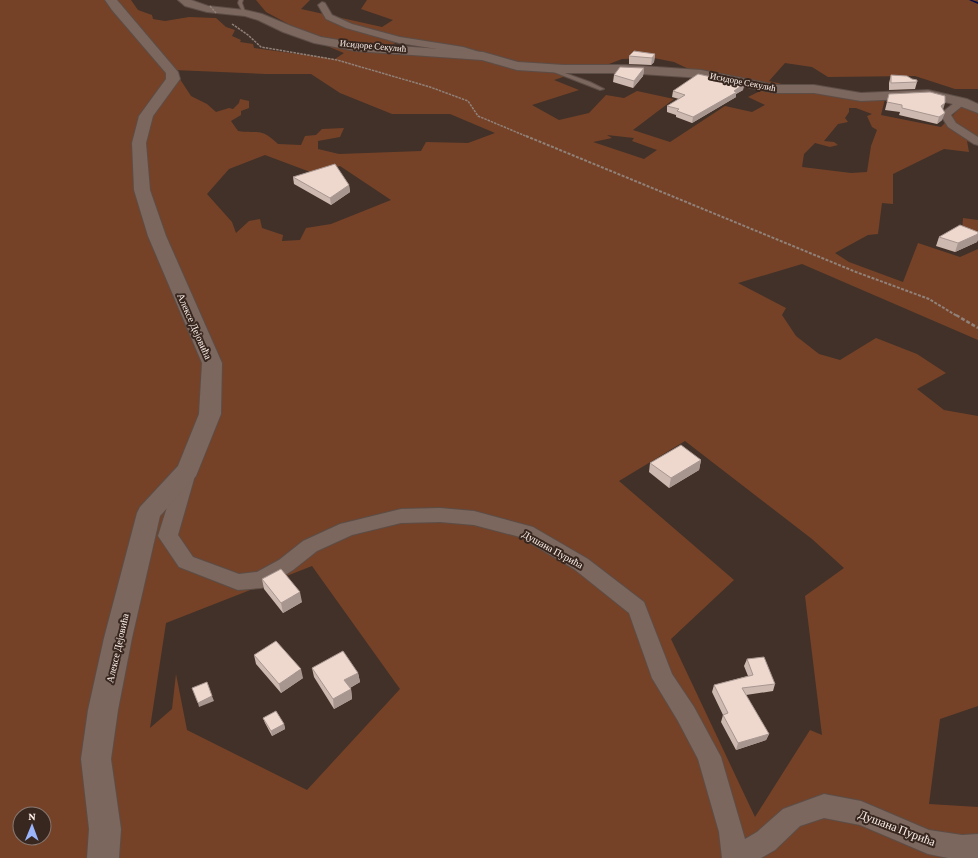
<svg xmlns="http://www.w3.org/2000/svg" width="978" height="858" font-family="'Crimson Pro',serif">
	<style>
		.green { fill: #754228; fill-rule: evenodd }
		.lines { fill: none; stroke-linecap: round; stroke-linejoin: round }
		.stream { fill: #080e47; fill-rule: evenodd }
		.lane-casing { stroke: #5c4d46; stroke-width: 2 }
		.street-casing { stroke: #5c4d46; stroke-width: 2 }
		.secondary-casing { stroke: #5c4d46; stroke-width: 2 }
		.path-far2 { stroke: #908179; stroke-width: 1.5; stroke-dasharray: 2.5 1; stroke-linecap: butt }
		.path-far1 { stroke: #908179; stroke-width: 2; stroke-dasharray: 3 1.5; stroke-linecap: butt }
		.path { stroke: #908179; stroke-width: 2.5; stroke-dasharray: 4 2; stroke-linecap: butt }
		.lane { fill: #7b675e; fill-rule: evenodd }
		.street { fill: #7b675e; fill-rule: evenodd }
		.secondary { fill: #7b675e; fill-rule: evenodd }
		.path-bridge { stroke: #908179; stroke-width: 1.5; stroke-dasharray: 2.5 1; stroke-linecap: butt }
		.wall { fill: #cdb9b0 }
		.shaded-wall { fill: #a79690 }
		.building { fill: #eed7cd; stroke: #a79690 }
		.labels { text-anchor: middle; stroke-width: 4; stroke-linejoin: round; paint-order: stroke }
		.far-street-label { font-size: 9px; fill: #fef2ec; stroke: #38271f }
		.street-label { font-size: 10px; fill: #fef2ec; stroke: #38271f }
		.near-street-label { font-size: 12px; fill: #fef2ec; stroke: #38271f }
	</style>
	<rect width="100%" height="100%" fill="#423128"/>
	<path class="green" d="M 0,0 L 131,0 L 138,10 L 152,15 L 153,19 L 165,21 L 189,17 L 216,18 L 226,27 L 235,30 L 232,36 L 241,40 L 240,42 L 253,44 L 254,48 L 335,59 L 344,53 L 327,46 L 331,44 L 515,63 L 401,40 L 390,46 L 353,44 L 305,33 L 266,12 L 256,0 L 310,0 L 301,9 L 382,27 L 393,20 L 361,9 L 367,0 L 978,0 L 978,89 L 955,89 L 915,76 L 828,77 L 812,67 L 785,63 L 769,81 L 846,99 L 885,99 L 881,115 L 941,127 L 963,105 L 978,113 L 978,146 L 967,141 L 969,152 L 944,149 L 893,174 L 893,204 L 882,203 L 878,234 L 868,235 L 835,253 L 849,262 L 903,282 L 918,243 L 960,257 L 978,249 L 978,340 L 802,264 L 738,283 L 786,308 L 782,315 L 796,336 L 819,354 L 840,360 L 876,338 L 917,354 L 946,373 L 917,389 L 944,410 L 978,416 L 978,706 L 940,719 L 929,804 L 978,807 L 978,858 L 0,858 ZM 654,58 L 674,62 L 693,71 L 752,83 L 760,91 L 748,97 L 765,105 L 752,112 L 725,106 L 670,142 L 633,130 L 674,99 L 637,91 L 624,98 L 606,95 L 589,113 L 559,120 L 532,105 L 579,90 L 554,80 L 590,68 L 609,64 L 622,59 ZM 174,70 L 266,74 L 311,74 L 340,93 L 392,114 L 450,114 L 495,133 L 468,143 L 426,142 L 421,151 L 339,154 L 318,149 L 318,141 L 340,137 L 344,128 L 322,129 L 316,135 L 305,136 L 301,145 L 278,144 C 260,127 259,134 238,131 L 231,121 L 241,115 L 241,111 L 249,108 L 249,101 L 240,99 L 239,103 L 233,109 L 229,108 L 216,112 L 207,104 L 191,96 ZM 849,108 L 856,108 L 872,114 L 867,116 L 872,127 L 877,130 L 871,146 L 867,172 L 851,173 L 802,167 L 804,154 L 815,143 L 830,147 L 838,145 L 834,142 L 824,141 L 838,124 L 848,122 L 845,118 L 849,112 ZM 607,135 L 634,138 L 632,141 L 657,150 L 644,159 L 593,142 L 612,138 ZM 265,155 L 313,173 L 340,166 L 391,200 L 331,224 L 306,228 L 300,240 L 282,241 L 283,235 L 262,228 L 260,219 L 249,221 L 236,233 L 232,222 L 207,194 L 229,169 ZM 685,441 L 812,539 L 844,568 L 805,596 L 822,735 L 810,730 L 755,817 L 671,639 L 734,580 L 619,481 ZM 312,566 L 400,689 L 307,790 L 187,730 L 176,674 L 172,709 L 150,728 L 166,623 ZM 20,814 L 44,814 L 44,838 L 20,838 Z
		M 963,218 L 978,220 L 978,241 L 962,234 Z"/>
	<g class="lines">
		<path class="stream" d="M 969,0 L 972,0 L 978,2 L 978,4 Z"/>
		<g class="lane-casing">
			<path id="lane" d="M 239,0 L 243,0 L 242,3 L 246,14 L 243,13 L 238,3 Z
				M 548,67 L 590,82 L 604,89 L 600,90 L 546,69 L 546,68 Z"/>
		</g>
		<g class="street-casing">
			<path id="street" d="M 322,2 L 325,3 L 332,15 L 352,24 L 400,37 L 463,47 L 486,54 L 488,56 L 483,59 L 462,53 L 399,43 L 346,28 L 326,19 L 318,5 Z
				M 962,99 L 967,102 L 951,115 L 956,123 L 978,137 L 978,145 L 974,144 L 948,127 L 940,114 L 958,100 Z
				M 187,466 L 193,468 L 196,472 L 178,535 L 193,557 L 239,574 L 257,572 L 279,560 L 303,541 L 340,524 L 401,509 L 440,508 L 474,511 L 533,527 L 588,559 L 644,602 L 672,674 L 694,707 L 721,757 L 745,839 L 757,832 L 783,809 L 824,794 L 861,801 L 929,830 L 962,835 L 978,834 L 978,858 L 948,858 L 928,854 L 860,825 L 824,818 L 800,826 L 775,850 L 761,858 L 722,858 L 719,832 L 698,759 L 678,721 L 652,678 L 629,613 L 574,569 L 520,537 L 474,525 L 440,522 L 401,523 L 352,535 L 317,551 L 293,570 L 268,586 L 261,588 L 238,590 L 179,567 L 158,536 L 178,472 L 181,468 Z"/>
		</g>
		<g class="secondary-casing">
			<path id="secondary" d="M 105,0 L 117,0 L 178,72 L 180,79 L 153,116 L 146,143 L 150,190 L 166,236 L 222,363 L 221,414 L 196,476 L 160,516 L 132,638 L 118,710 L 111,759 L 121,829 L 119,858 L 87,858 L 89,829 L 81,759 L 88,710 L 104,638 L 137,513 L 140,507 L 178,466 L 199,414 L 202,363 L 148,236 L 134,190 L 132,143 L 139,116 L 166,79 L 166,73 L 112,10 Z
				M 178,0 L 191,0 L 208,6 L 245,10 L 262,14 L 291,26 L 321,37 L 356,43 L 483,52 L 518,62 L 564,65 L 626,65 L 701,70 L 776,85 L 814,85 L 861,93 L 928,90 L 967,99 L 978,104 L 978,113 L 957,105 L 928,98 L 861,101 L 814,93 L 776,93 L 701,78 L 626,73 L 564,73 L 517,70 L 482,60 L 356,51 L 314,43 L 283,32 L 258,20 L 245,16 L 207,12 L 185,6 Z"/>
		</g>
		<path class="path-far2" d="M 232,24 L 248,35 L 261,47 L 337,60 L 430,87 L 468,101 L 478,116 L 528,137"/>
		<path class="path-far1" d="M 526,136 L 856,272 L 929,299 L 957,316"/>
		<path class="path" d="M 956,315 L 978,328"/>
		<use href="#lane" class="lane"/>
		<use href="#street" class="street"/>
		<use href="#secondary" class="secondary"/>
		<path class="path-bridge" d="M 210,6 L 216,13"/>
	</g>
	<path class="wall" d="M 655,54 L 654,62 L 651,65 L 629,64 L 629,56 Z
		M 644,68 L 643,76 L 633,88 L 613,82 L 614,75 Z
		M 891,75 L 917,82 L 915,89 L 889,90 L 889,83 Z
		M 744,84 L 743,90 L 736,94 L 736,97 L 692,123 L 676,117 L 676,115 L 667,112 L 667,106 L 679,99 L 672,97 L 673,91 Z
		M 889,94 L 943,110 L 942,120 L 937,124 L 899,115 L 900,112 L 885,110 Z
		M 293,177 L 349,185 L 350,192 L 331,205 L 294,184 Z
		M 978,232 L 978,239 L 977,242 L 955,252 L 936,246 L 939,237 Z
		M 701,460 L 699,470 L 669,488 L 649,472 L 650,463 Z
		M 262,579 L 302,602 L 283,613 L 264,589 Z
		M 254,655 L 303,678 L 281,693 L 256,664 Z
		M 747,659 L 775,684 L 773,691 L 746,695 L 769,734 L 766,740 L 736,750 L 721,722 L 723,715 L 712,692 L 714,685 L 748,676 L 744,666 Z
		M 312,668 L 358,673 L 360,682 L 350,688 L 351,689 L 352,699 L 334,709 L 314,677 Z
		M 263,718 L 284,724 L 285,729 L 272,736 L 265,723 Z"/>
	<path class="shaded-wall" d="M 655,54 L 654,62 L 651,65 L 652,58 Z
		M 644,68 L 643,76 L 633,88 L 634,81 Z
		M 744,84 L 743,90 L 736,94 L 736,97 L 692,123 L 693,117 Z
		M 945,103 L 943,110 L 941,106 Z
		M 945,113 L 942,120 L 937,124 L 939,117 Z
		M 349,185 L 350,192 L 331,205 L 330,198 Z
		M 978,234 L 978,239 L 977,242 L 955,252 L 958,243 Z
		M 701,460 L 699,470 L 669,488 L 671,478 Z
		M 300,592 L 302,602 L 283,613 L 281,603 Z
		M 301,669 L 303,678 L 281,693 L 279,684 Z
		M 358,673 L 360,682 L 346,690 L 344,680 Z
		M 351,689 L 352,699 L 334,709 L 333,699 Z
		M 212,696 L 214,701 L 199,707 L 198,703 Z
		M 284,724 L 285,729 L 272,736 L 271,731 Z
		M 769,734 L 766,740 L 736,750 L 738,743 Z"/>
	<path class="building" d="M 634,51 L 655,54 L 652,58 L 629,56 Z
		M 620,67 L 644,68 L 634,81 L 614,75 Z
		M 698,74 L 744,84 L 734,91 L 737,92 L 693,117 L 677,111 L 679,109 L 667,106 L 685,95 L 673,91 Z
		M 891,75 L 907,76 L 912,79 L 917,80 L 917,82 L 891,83 Z
		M 930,92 L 945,96 L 945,103 L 941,106 L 945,113 L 939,117 L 902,108 L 902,105 L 887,102 L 889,94 Z
		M 335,164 L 349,185 L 330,198 L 293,177 Z
		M 960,225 L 978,232 L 978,234 L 958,243 L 939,237 Z
		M 681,445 L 701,460 L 671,478 L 650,463 Z
		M 281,569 L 300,592 L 281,603 L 262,579 Z
		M 276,641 L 301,669 L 279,684 L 254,655 Z
		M 343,651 L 358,673 L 344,680 L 351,689 L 333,699 L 312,668 Z
		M 764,657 L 775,684 L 742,688 L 769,734 L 738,743 L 723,715 L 728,713 L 714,685 L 753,675 L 747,659 Z
		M 207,682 L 212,696 L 198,703 L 192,688 Z
		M 276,711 L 284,724 L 271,731 L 263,718 Z"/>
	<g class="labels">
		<g class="far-street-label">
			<text transform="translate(373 46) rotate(5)" y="3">Исидоре Секулић</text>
			<text transform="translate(743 82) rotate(11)" y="3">Исидоре Секулић</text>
		</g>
		<g class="street-label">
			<text transform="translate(195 326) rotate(66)" y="4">Алексе Дејовића</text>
			<text transform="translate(553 549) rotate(29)" y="4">Душана Пурића</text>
			<text transform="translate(117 648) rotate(-77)" y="4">Алексе Дејовића</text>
		</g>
		<g class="near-street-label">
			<text transform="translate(897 828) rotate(21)" y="4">Душана Пурића</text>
		</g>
	</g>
	<g transform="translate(32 826) rotate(1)"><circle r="19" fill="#38271f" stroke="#877871"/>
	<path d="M0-3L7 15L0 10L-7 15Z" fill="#9bb5fd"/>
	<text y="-6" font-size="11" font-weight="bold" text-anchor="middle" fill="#fef2ec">N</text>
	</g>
</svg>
